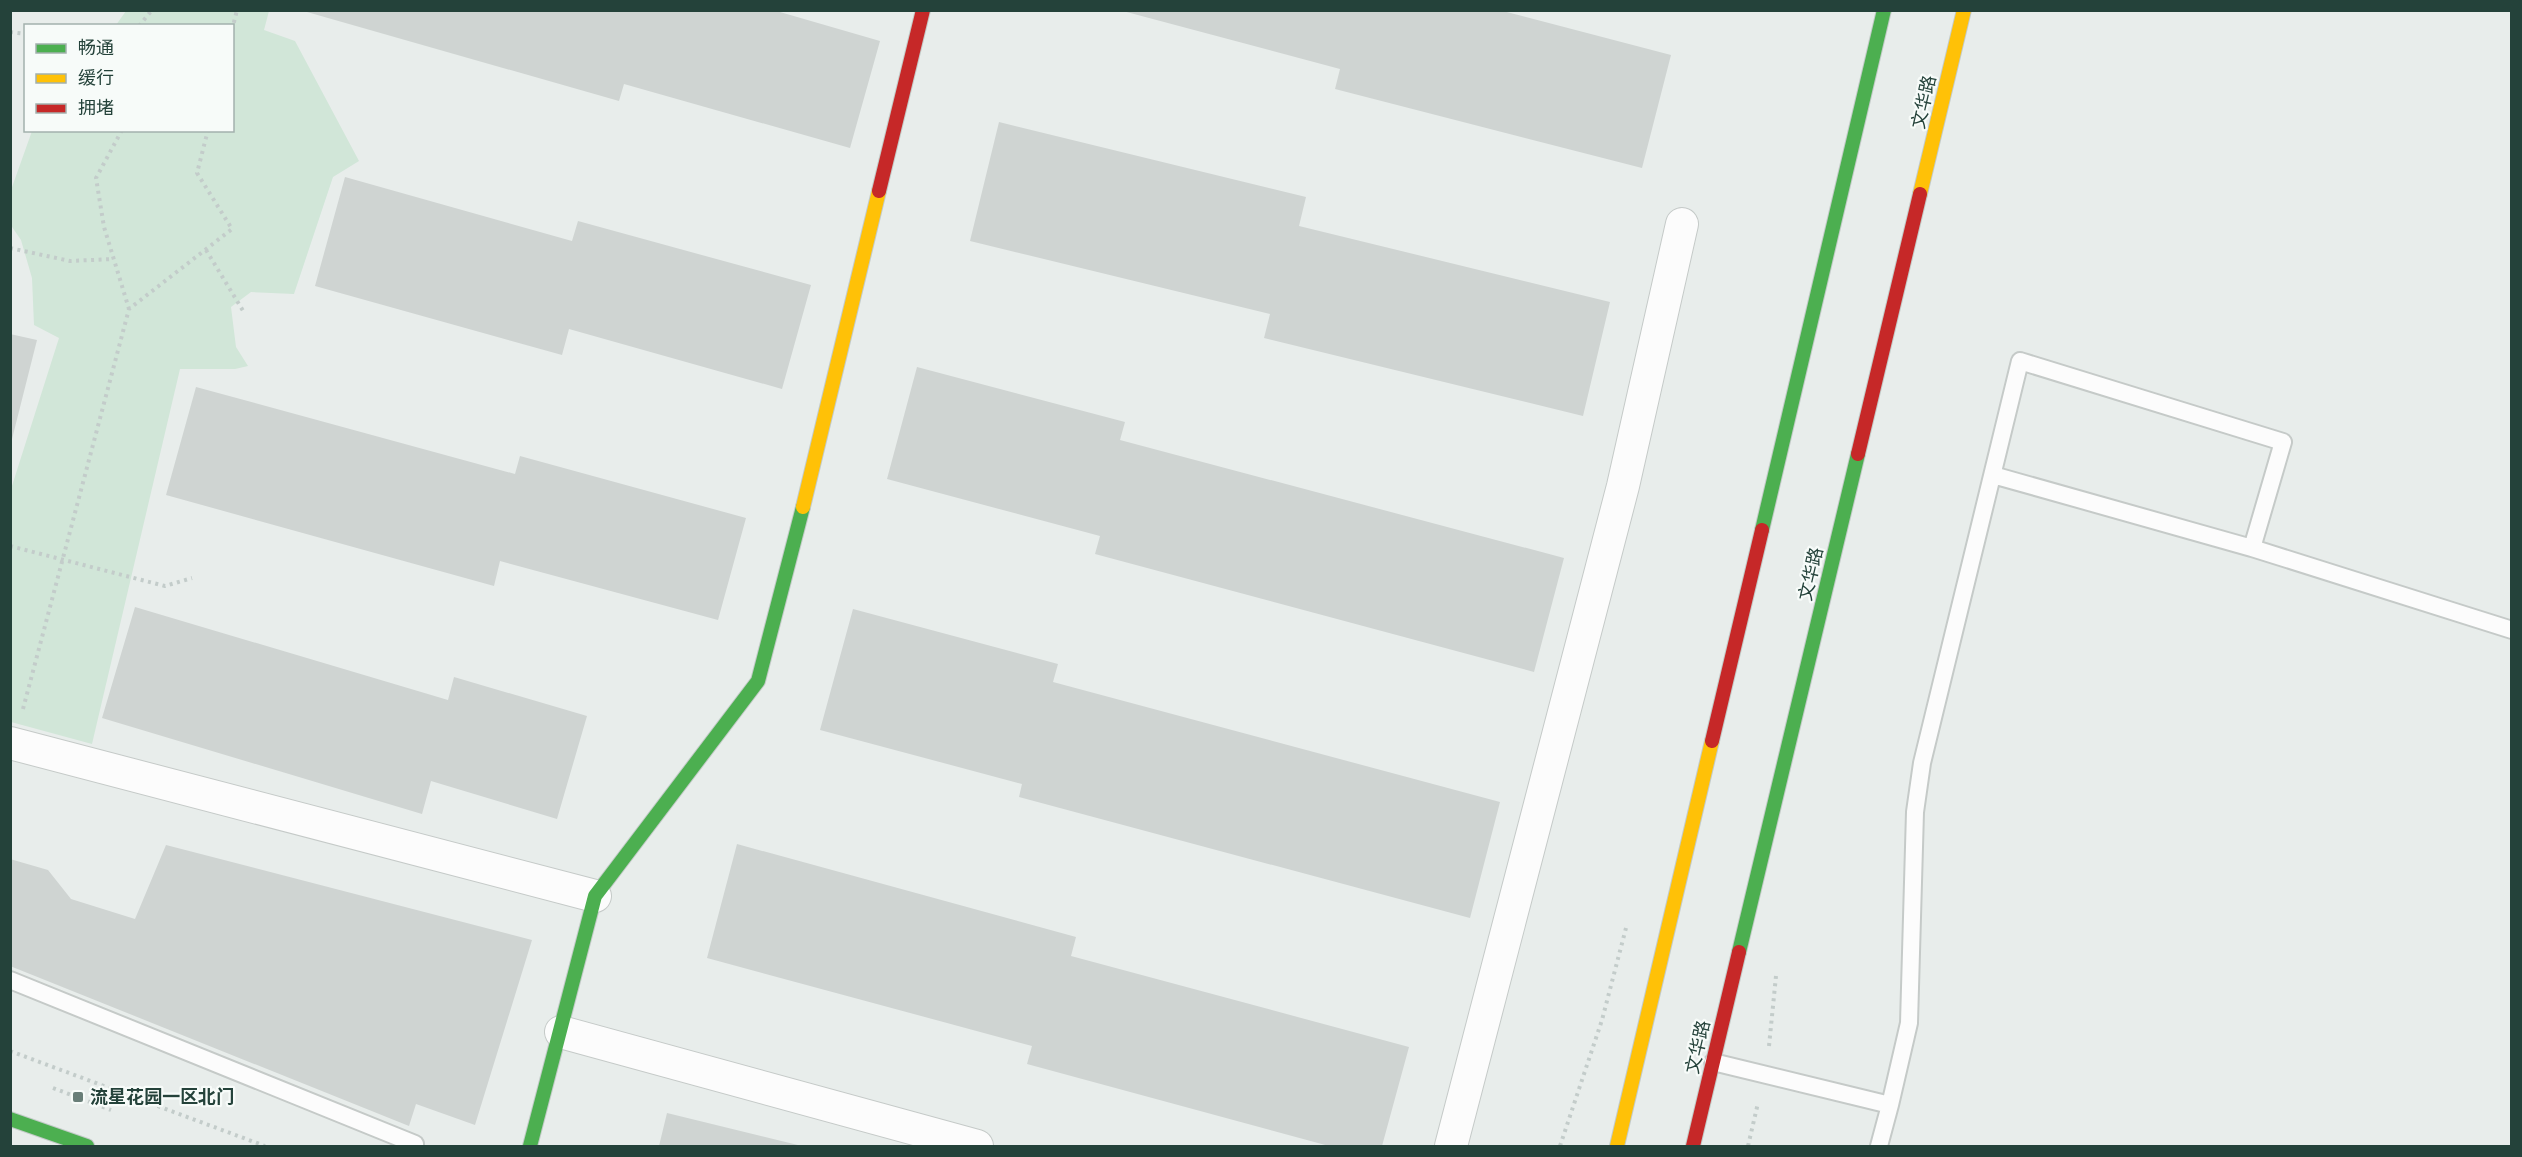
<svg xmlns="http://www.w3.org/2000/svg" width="2522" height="1157" font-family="'Archivo Narrow','Noto Sans SC',sans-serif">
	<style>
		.green { fill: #d1e6d8 }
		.building { fill: #cfd4d2 }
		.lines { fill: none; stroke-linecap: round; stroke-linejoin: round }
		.lane-casing { stroke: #c5cac8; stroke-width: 20 }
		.street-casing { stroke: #c5cac8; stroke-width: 34 }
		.fast-casing { stroke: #c3cbc8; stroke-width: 16 }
		.slow-casing { stroke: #c3cbc8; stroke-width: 16 }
		.jam-casing { stroke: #c3cbc8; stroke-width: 16 }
		.path { stroke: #c3ccca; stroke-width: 4; stroke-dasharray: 3 4.5; stroke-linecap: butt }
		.lane { stroke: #fcfcfc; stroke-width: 16 }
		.street { stroke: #fcfcfc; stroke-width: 32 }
		.fast { stroke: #4caf50; stroke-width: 14 }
		.slow { stroke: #ffc107; stroke-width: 14 }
		.jam { stroke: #c62828; stroke-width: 14 }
		.poi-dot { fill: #697e78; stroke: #f7fbf9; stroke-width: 2 }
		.labels { text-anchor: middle; stroke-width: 4.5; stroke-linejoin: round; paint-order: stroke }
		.street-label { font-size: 18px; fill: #24423a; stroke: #f7fbf9 }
		.poi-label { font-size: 18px; font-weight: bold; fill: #24423a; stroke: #f7fbf9; text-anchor: start }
	</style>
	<rect width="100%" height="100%" fill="#e8edeb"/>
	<path class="green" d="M 126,11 L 269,11 L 264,30 L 295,41 L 359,161 L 333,177 L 294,294 L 251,292 L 231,307 L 236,347 L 248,366 L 235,369 L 180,369 L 92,744 L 11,722 L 11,489 L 59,338 L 34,325 L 32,278 L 21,240 L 10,224 L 11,190 L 32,131 L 232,130 L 232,26 L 116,25 Z"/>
	<path class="building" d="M 300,10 L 773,10 L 880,41 L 850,148 L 624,84 L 619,101 Z
		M 1119,10 L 1499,10 L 1671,55 L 1642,168 L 1335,89 L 1340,69 Z
		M 999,122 L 1306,197 L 1299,226 L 1610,302 L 1583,416 L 1264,338 L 1270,314 L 970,241 Z
		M 345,177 L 572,241 L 578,221 L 811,285 L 782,389 L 569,329 L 562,355 L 315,286 Z
		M 10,334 L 37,340 L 11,443 L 10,443 Z
		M 917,367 L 1125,422 L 1120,440 L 1564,558 L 1534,672 L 1095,554 L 1100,536 L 887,479 Z
		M 196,387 L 515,474 L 520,456 L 746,518 L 718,620 L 500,561 L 494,586 L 166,495 Z
		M 135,607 L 448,700 L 454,677 L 587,716 L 557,819 L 431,781 L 422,814 L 102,718 Z
		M 853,609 L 1058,664 L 1053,682 L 1500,802 L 1470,918 L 1019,797 L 1022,784 L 820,730 Z
		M 737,844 L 1076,937 L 1071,956 L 1409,1047 L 1382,1146 L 1329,1146 L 1027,1064 L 1032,1046 L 707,958 Z
		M 166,845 L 532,940 L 475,1125 L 416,1104 L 409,1126 L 10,966 L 10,859 L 48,870 L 71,899 L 135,919 Z
		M 667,1113 L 802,1146 L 659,1146 Z"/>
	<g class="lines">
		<g class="lane-casing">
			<path id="lane" d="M 1993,475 L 2252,548 L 2512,630
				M 10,980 L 415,1144
				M 1713,1062 L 1890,1105 L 1879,1146
				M 1890,1105 L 1909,1023 L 1915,812 L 1922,763 L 2020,361 L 2283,442 L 2252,548"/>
		</g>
		<g class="street-casing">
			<path id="street" d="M 10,743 L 595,896
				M 561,1032 L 977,1146
				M 1451,1146 L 1623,486 L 1682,224"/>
		</g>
		<g class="fast-casing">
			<path id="fast" d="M 1762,530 L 1884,10
				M 1739,952 L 1858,454
				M 10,1119 L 87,1146
				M 530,1146 L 595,896 L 758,681 L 803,507"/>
		</g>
		<g class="slow-casing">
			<path id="slow" d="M 1920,194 L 1964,10
				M 803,507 L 879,191
				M 1617,1146 L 1712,741"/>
		</g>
		<g class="jam-casing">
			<path id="jam" d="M 879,191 L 923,10
				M 1858,454 L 1920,194
				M 1712,741 L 1762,530
				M 1693,1146 L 1739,952"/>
		</g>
		<path class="path" d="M 139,26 L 152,10
			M 232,30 L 237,10
			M 10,32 L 26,34
			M 122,130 L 96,178 L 104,227 L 129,309
			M 10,248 L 70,261 L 113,259
			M 206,250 L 245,314
			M 10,546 L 165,586 L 192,578
			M 23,709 L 129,309 L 232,229 L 197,173 L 208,130
			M 1769,1046 L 1776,976
			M 10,1051 L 265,1146
			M 53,1088 L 111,1110
			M 1560,1146 L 1602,1020 L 1626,928
			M 1748,1146 L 1758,1103"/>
		<use href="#lane" class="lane"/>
		<use href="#street" class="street"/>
		<use href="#fast" class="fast"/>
		<use href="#slow" class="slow"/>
		<use href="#jam" class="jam"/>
	</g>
	<rect class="poi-dot" x="72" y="1091" width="12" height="12" rx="3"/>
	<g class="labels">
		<g class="street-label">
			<text transform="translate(1924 102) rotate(-77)" y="6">文华路</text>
			<text transform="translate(1811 574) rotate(-77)" y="6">文华路</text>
			<text transform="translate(1698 1047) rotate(-77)" y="6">文华路</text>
		</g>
		<g class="poi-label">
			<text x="90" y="1103">流星花园一区北门</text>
		</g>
	</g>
	<rect width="2522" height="1157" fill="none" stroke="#24423a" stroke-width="24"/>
	<rect x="24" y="24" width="210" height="108" fill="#f7fbf9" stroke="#a3b1ad" stroke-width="1.5"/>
	<rect x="36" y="44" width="30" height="9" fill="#4caf50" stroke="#a3b1ad" stroke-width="1.5"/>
	<text x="78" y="54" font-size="18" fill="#24423a">畅通</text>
	<rect x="36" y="74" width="30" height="9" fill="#ffc107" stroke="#a3b1ad" stroke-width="1.5"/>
	<text x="78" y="84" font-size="18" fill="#24423a">缓行</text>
	<rect x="36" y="104" width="30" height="9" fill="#c62828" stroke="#a3b1ad" stroke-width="1.5"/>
	<text x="78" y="114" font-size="18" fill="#24423a">拥堵</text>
</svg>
